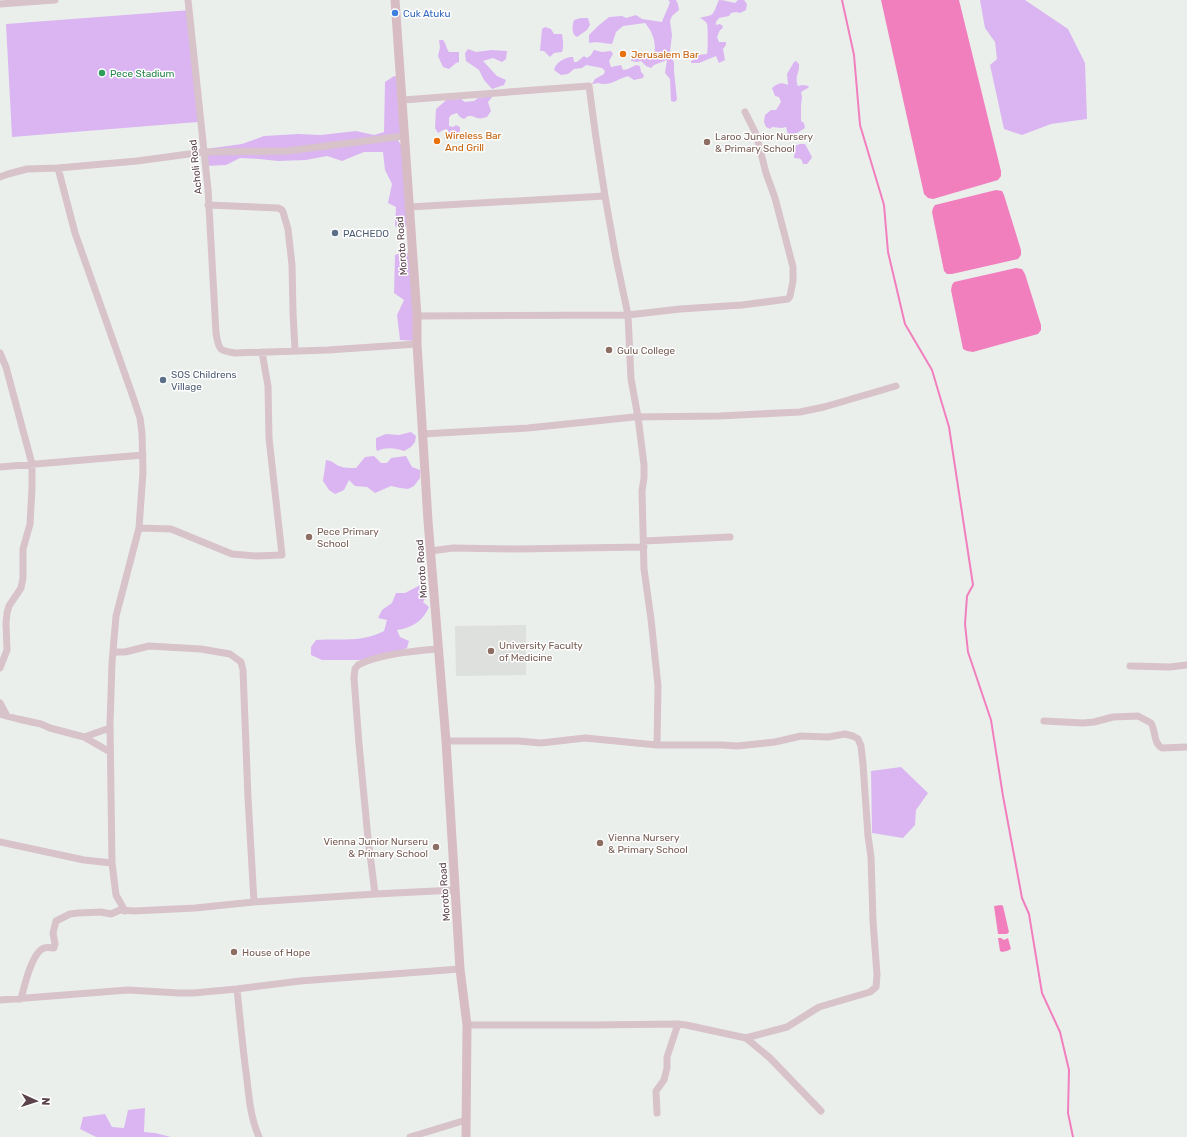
<svg xmlns="http://www.w3.org/2000/svg" width="1187" height="1137" font-family="Rubik,sans-serif">
	<style>
		.education { fill: #dde0dd }
		.green { fill: #dab5f1 }
		.water { fill: #f17fbe }
		.lines { fill: none; stroke-linecap: round; stroke-linejoin: round }
		.stream { stroke: #f17fbe; stroke-width: 2 }
		.minor { stroke: #d7c3c9; stroke-width: 7 }
		.secondary { stroke: #d7bcc3; stroke-width: 9 }
		.shop-dot { fill: #3f7fe0; stroke: #fff; stroke-width: 1.5 }
		.food-dot { fill: #e8710a; stroke: #fff; stroke-width: 1.5 }
		.leisure-dot { fill: #2e9e5b; stroke: #fff; stroke-width: 1.5 }
		.education-dot { fill: #8d6e63; stroke: #fff; stroke-width: 1.5 }
		.service-dot { fill: #5c6f8a; stroke: #fff; stroke-width: 1.5 }
		.labels { text-anchor: middle; stroke-width: 3; stroke-linejoin: round; paint-order: stroke }
		.shop-label { font-size: 10px; fill: #366cbe; stroke: #fff; text-anchor: start }
		.food-label { font-size: 10px; fill: #c56008; stroke: #fff; text-anchor: start }
		.leisure-label { font-size: 10px; fill: #27864d; stroke: #fff; text-anchor: start }
		.education-label { font-size: 10px; fill: #785e54; stroke: #fff; text-anchor: start }
		.street-label { font-size: 10px; fill: #5a434a; stroke: #fff }
		.service-label { font-size: 10px; fill: #4e5e75; stroke: #fff; text-anchor: start }
	</style>
	<rect width="100%" height="100%" fill="#ebefec"/>
	<path class="education" d="M 526,625 L 526,675 L 456,676 L 455,626 Z"/>
	<path class="green" d="M 668,0 L 676,0 L 678,4 L 679,10 L 672,16 L 670,21 L 672,35 L 670,52 L 674,63 L 674,71 L 677,100 L 674,102 L 671,101 L 670,79 L 665,73 L 667,60 L 654,65 L 651,68 L 646,66 L 641,61 L 637,62 L 631,61 L 632,57 L 635,56 L 654,54 C 657,43 652,31 645,23 L 623,26 L 616,32 L 612,44 C 603,44 599,41 589,43 L 589,35 L 598,26 L 609,17 L 622,16 L 626,18 L 636,15 L 642,19 L 662,22 C 664,15 668,9 670,2 Z
		M 719,0 C 725,0 729,2 735,3 L 738,0 L 744,0 L 747,4 L 746,10 L 740,13 L 736,12 L 731,13 L 729,16 L 719,18 L 716,22 L 716,25 L 720,24 L 723,26 L 722,29 L 720,30 L 717,37 L 719,42 L 726,42 L 726,45 L 723,49 L 725,60 L 719,63 L 716,56 L 699,63 L 691,63 L 691,61 L 695,59 L 697,55 L 707,54 C 708,51 708,26 707,24 C 706,21 703,20 700,18 C 704,16 707,17 711,15 C 715,13 716,5 719,0 Z
		M 980,0 L 1025,0 L 1068,29 L 1085,63 L 1087,119 L 1051,124 L 1022,135 L 1004,129 L 990,65 L 997,59 L 995,42 L 985,28 Z
		M 191,10 L 198,122 L 12,137 L 6,24 Z
		M 581,18 L 588,18 L 590,25 L 587,30 L 577,37 L 574,35 C 572,30 572,25 574,20 Z
		M 545,27 L 551,29 L 554,34 L 562,34 C 563,41 564,46 562,52 L 554,53 L 550,57 L 544,51 L 540,51 L 542,29 Z
		M 439,40 L 443,40 C 446,43 446,48 449,52 L 459,52 L 459,62 L 456,63 L 449,69 L 443,67 L 438,56 L 440,47 Z
		M 468,49 L 476,52 L 492,50 L 507,51 L 506,59 L 502,62 L 493,58 L 483,61 L 497,76 L 506,80 L 504,85 L 492,89 L 484,80 L 479,70 L 466,61 L 465,53 Z
		M 594,50 L 602,52 L 611,51 L 613,54 L 609,61 L 611,67 L 621,65 L 623,70 L 628,69 L 636,65 L 640,66 L 641,72 L 644,75 L 643,78 L 634,80 L 628,76 C 618,79 608,87 598,83 L 593,84 L 592,84 L 595,79 L 604,74 L 605,71 L 602,68 L 586,65 L 582,68 L 574,69 L 568,74 L 561,75 L 554,70 C 555,63 566,56 573,57 L 574,62 L 577,62 L 584,56 L 587,58 L 591,55 Z
		M 796,61 L 799,64 C 800,73 794,76 798,86 L 802,85 L 809,86 L 808,88 L 801,92 L 802,97 L 801,105 L 801,121 L 804,123 L 805,128 L 797,133 L 788,135 L 786,127 L 782,128 L 772,127 L 770,129 L 766,127 L 764,122 L 765,115 L 771,110 L 776,110 L 781,102 L 779,97 L 775,96 L 772,88 C 778,83 781,82 788,85 L 787,74 L 794,62 Z
		M 394,76 L 402,78 L 403,125 L 398,141 L 403,146 L 407,225 L 402,230 L 395,226 L 396,207 L 388,203 L 392,184 L 385,170 L 383,152 L 364,152 L 342,161 L 327,156 L 306,160 L 278,161 L 259,159 L 240,158 L 226,165 L 206,166 L 205,149 L 242,144 L 264,136 L 298,134 L 321,135 L 356,131 L 374,135 L 384,132 L 385,82 Z
		M 493,96 L 488,102 L 491,111 L 487,117 C 481,119 478,119 472,116 L 468,116 L 464,119 L 460,117 L 457,113 L 451,115 L 449,118 L 449,126 L 453,127 L 456,125 L 460,127 L 460,131 L 456,135 L 450,134 L 447,129 L 443,130 L 438,133 L 435,128 L 436,109 L 443,103 L 446,100 L 461,99 L 465,102 L 474,101 L 478,98 Z
		M 800,144 L 805,144 L 812,157 L 811,159 L 807,164 L 803,164 C 801,157 800,159 794,158 L 795,146 Z
		M 403,252 L 412,254 L 416,341 L 400,340 L 397,315 L 404,300 L 394,293 L 395,255 Z
		M 411,432 L 416,436 L 415,442 L 411,447 L 404,451 C 394,448 387,447 377,451 L 376,448 L 376,438 L 386,434 L 399,435 Z
		M 374,456 L 381,463 L 387,463 L 391,458 L 406,456 L 412,467 L 420,470 L 420,478 L 414,486 L 408,489 L 400,488 L 391,486 L 375,493 L 367,487 L 355,486 L 349,480 L 344,490 L 335,494 L 329,490 L 323,481 L 326,460 C 333,461 333,463 339,466 C 344,468 350,468 356,468 L 365,457 Z
		M 424,583 L 427,587 L 427,595 L 423,602 L 429,607 C 423,621 412,628 397,630 L 400,637 L 409,641 L 407,648 L 387,655 L 362,660 L 322,660 L 311,655 L 311,647 L 316,640 C 342,638 360,643 384,631 L 387,620 L 378,618 L 382,610 L 392,603 L 396,593 L 405,593 Z
		M 901,767 L 928,793 L 916,810 L 915,825 L 903,838 L 872,833 L 871,771 Z
		M 145,1108 L 144,1132 L 155,1133 L 171,1137 L 96,1137 L 80,1129 L 83,1117 L 105,1114 L 112,1127 L 124,1128 L 128,1110 Z"/>
	<path class="water" d="M 881,0 L 959,0 L 1001,171 L 1001,176 L 998,180 L 933,199 L 928,198 L 924,194 Z
		M 996,190 L 1002,191 L 1004,195 L 1021,250 L 1021,255 L 1018,259 L 952,274 L 947,274 L 944,271 L 932,212 L 933,208 L 935,205 Z
		M 1016,268 L 1022,269 L 1025,274 L 1041,325 L 1041,330 L 1038,334 L 973,352 L 967,351 L 963,349 L 951,290 L 952,285 L 954,282 Z
		M 1001,905 L 1003,906 L 1009,932 L 1007,934 L 998,934 L 994,906 Z
		M 998,938 L 1001,938 L 1004,940 L 1008,938 L 1011,949 L 1007,951 L 1002,952 L 1000,951 Z"/>
	<g class="lines">
		<path class="stream" d="M 842,0 L 854,55 L 860,125 L 884,205 L 888,252 L 905,324 L 932,370 L 949,427 L 973,585 L 967,596 L 965,624 L 968,652 L 991,720 L 1003,796 L 1022,898 L 1029,914 L 1042,993 L 1060,1032 L 1069,1070 L 1068,1113 L 1073,1137"/>
		<path class="minor" d="M 188,0 L 208,189 L 216,333 C 219,349 218,351 235,353 L 328,350 L 417,344
			M 0,4 L 55,0
			M 403,100 L 589,86 L 596,138 L 605,196 L 616,258 L 628,315 L 631,379 L 638,417 L 644,465 L 644,478 L 642,491 L 644,569 L 651,619 L 658,686 L 657,745
			M 58,168 L 75,233 L 132,394 L 140,418 L 142,433 L 143,472 L 139,528 L 116,616 L 112,663 L 110,724 L 112,863 L 116,895 L 125,911
			M 0,177 L 8,174 L 27,169 L 58,168 L 137,161 L 204,152 L 287,151 L 404,136
			M 208,205 L 278,208 L 282,210 L 283,212 L 288,229 L 292,265 L 293,312 L 295,350
			M 409,207 L 605,196
			M 417,316 L 628,315 L 680,309 L 742,305 L 788,299 L 790,296 L 793,281 L 793,267 L 775,198 L 766,173 L 756,134 L 745,112
			M 0,353 L 6,367 L 32,464 L 32,488 L 30,524 L 23,549 L 23,578 L 21,588 L 9,606 L 7,613 L 6,623 L 7,650 L 0,668
			M 423,434 L 528,428 L 634,417 L 719,416 L 800,412 L 824,407 L 896,386
			M 0,467 L 143,455
			M 139,528 L 171,529 L 232,554 L 257,556 L 282,555 L 269,438 L 268,386 L 262,352
			M 644,541 L 730,537
			M 431,551 L 453,548 L 516,549 L 644,547
			M 113,652 L 125,652 L 149,646 L 201,649 L 230,654 L 241,662 L 243,670 L 248,798 L 254,902 L 375,894 L 455,890
			M 1130,666 L 1170,667 L 1187,665
			M 0,703 L 7,716
			M 0,714 L 18,719 L 41,724 L 50,728 L 84,737 L 110,752
			M 1044,721 L 1083,723 L 1094,722 L 1113,717 L 1138,716 L 1151,723 C 1156,731 1153,743 1162,748 L 1187,747
			M 84,737 L 110,728
			M 446,741 L 518,741 L 541,743 L 585,738 L 657,745 L 723,745 L 737,746 L 775,742 L 801,736 L 828,737 L 845,734 L 853,736 L 858,739 L 861,746 L 863,764 L 868,836 L 871,857 L 873,921 L 877,975 L 876,987 L 870,992 L 819,1007 L 787,1027 L 746,1038 L 686,1025 L 678,1024 L 593,1025 L 467,1025
			M 0,842 L 84,860 L 112,863
			M 375,894 L 368,838 L 359,744 L 354,678 L 355,669 L 358,665 C 380,654 413,651 438,649
			M 237,989 C 240,1020 243,1050 247,1080 C 249,1099 251,1119 259,1137
			M 21,999 C 24,987 32,952 44,948 C 47,947 51,948 54,948 L 55,944 L 53,933 L 56,921 L 70,914 L 78,913 L 101,912 L 111,914 L 120,910 L 134,911 L 195,908 L 254,902
			M 0,1000 L 128,990 L 179,993 L 193,993 L 237,989 L 300,981 L 460,969
			M 746,1038 L 770,1058 L 821,1111
			M 657,1113 L 656,1091 L 664,1080 L 667,1068 L 667,1057 L 678,1024
			M 410,1137 L 466,1120"/>
		<path class="secondary" d="M 395,0 L 417,316 L 417,344 L 428,521 L 446,741 L 460,969 L 467,1025 L 466,1137"/>
	</g>
	<circle class="shop-dot" cx="395" cy="13" r="4"/>
	<g class="food-dot">
		<circle cx="623" cy="54" r="4"/>
		<circle cx="437" cy="141" r="4"/>
	</g>
	<circle class="leisure-dot" cx="102" cy="73" r="4"/>
	<g class="education-dot">
		<circle cx="707" cy="142" r="4"/>
		<circle cx="609" cy="350" r="4"/>
		<circle cx="309" cy="537" r="4"/>
		<circle cx="491" cy="651" r="4"/>
		<circle cx="600" cy="843" r="4"/>
		<circle cx="436" cy="847" r="4"/>
		<circle cx="234" cy="952" r="4"/>
	</g>
	<g class="service-dot">
		<circle cx="335" cy="233" r="4"/>
		<circle cx="163" cy="380" r="4"/>
	</g>
	<g class="labels">
		<g class="shop-label">
			<text x="403" y="17">Cuk Atuku</text>
		</g>
		<g class="food-label">
			<text x="631" y="58">Jerusalem Bar</text>
			<text x="445" y="139">Wireless Bar<tspan x="445" dy="12">And Grill</tspan></text>
		</g>
		<g class="leisure-label">
			<text x="110" y="77">Pece Stadium</text>
		</g>
		<g class="education-label">
			<text x="715" y="140">Laroo Junior Nursery<tspan x="715" dy="12">&amp; Primary School</tspan></text>
			<text x="617" y="354">Gulu College</text>
			<text x="317" y="535">Pece Primary<tspan x="317" dy="12">School</tspan></text>
			<text x="499" y="649">University Faculty<tspan x="499" dy="12">of Medicine</tspan></text>
			<text x="608" y="841">Vienna Nursery<tspan x="608" dy="12">&amp; Primary School</tspan></text>
			<text x="428" y="845" text-anchor="end">Vienna Junior Nurseru<tspan x="428" dy="12">&amp; Primary School</tspan></text>
			<text x="242" y="956">House of Hope</text>
		</g>
		<g class="street-label">
			<text transform="translate(195 167) rotate(-96)" y="4">Acholi Road</text>
			<text transform="translate(401 246) rotate(-94)" y="4">Moroto Road</text>
			<text transform="translate(421 569) rotate(-94)" y="4">Moroto Road</text>
			<text transform="translate(444 892) rotate(-94)" y="4">Moroto Road</text>
		</g>
		<g class="service-label">
			<text x="343" y="237">PACHEDO</text>
			<text x="171" y="378">SOS Childrens<tspan x="171" dy="12">Village</tspan></text>
		</g>
	</g>
	<g transform="translate(36 1101) rotate(93)" stroke="#ffffff" stroke-width="3" paint-order="stroke">
	<path d="M0-3L7 15L0 10L-7 15Z" fill="#5a434a"/>
	<text y="-6" font-size="11" font-weight="bold" text-anchor="middle" fill="#5a434a">N</text>
	</g>
</svg>
